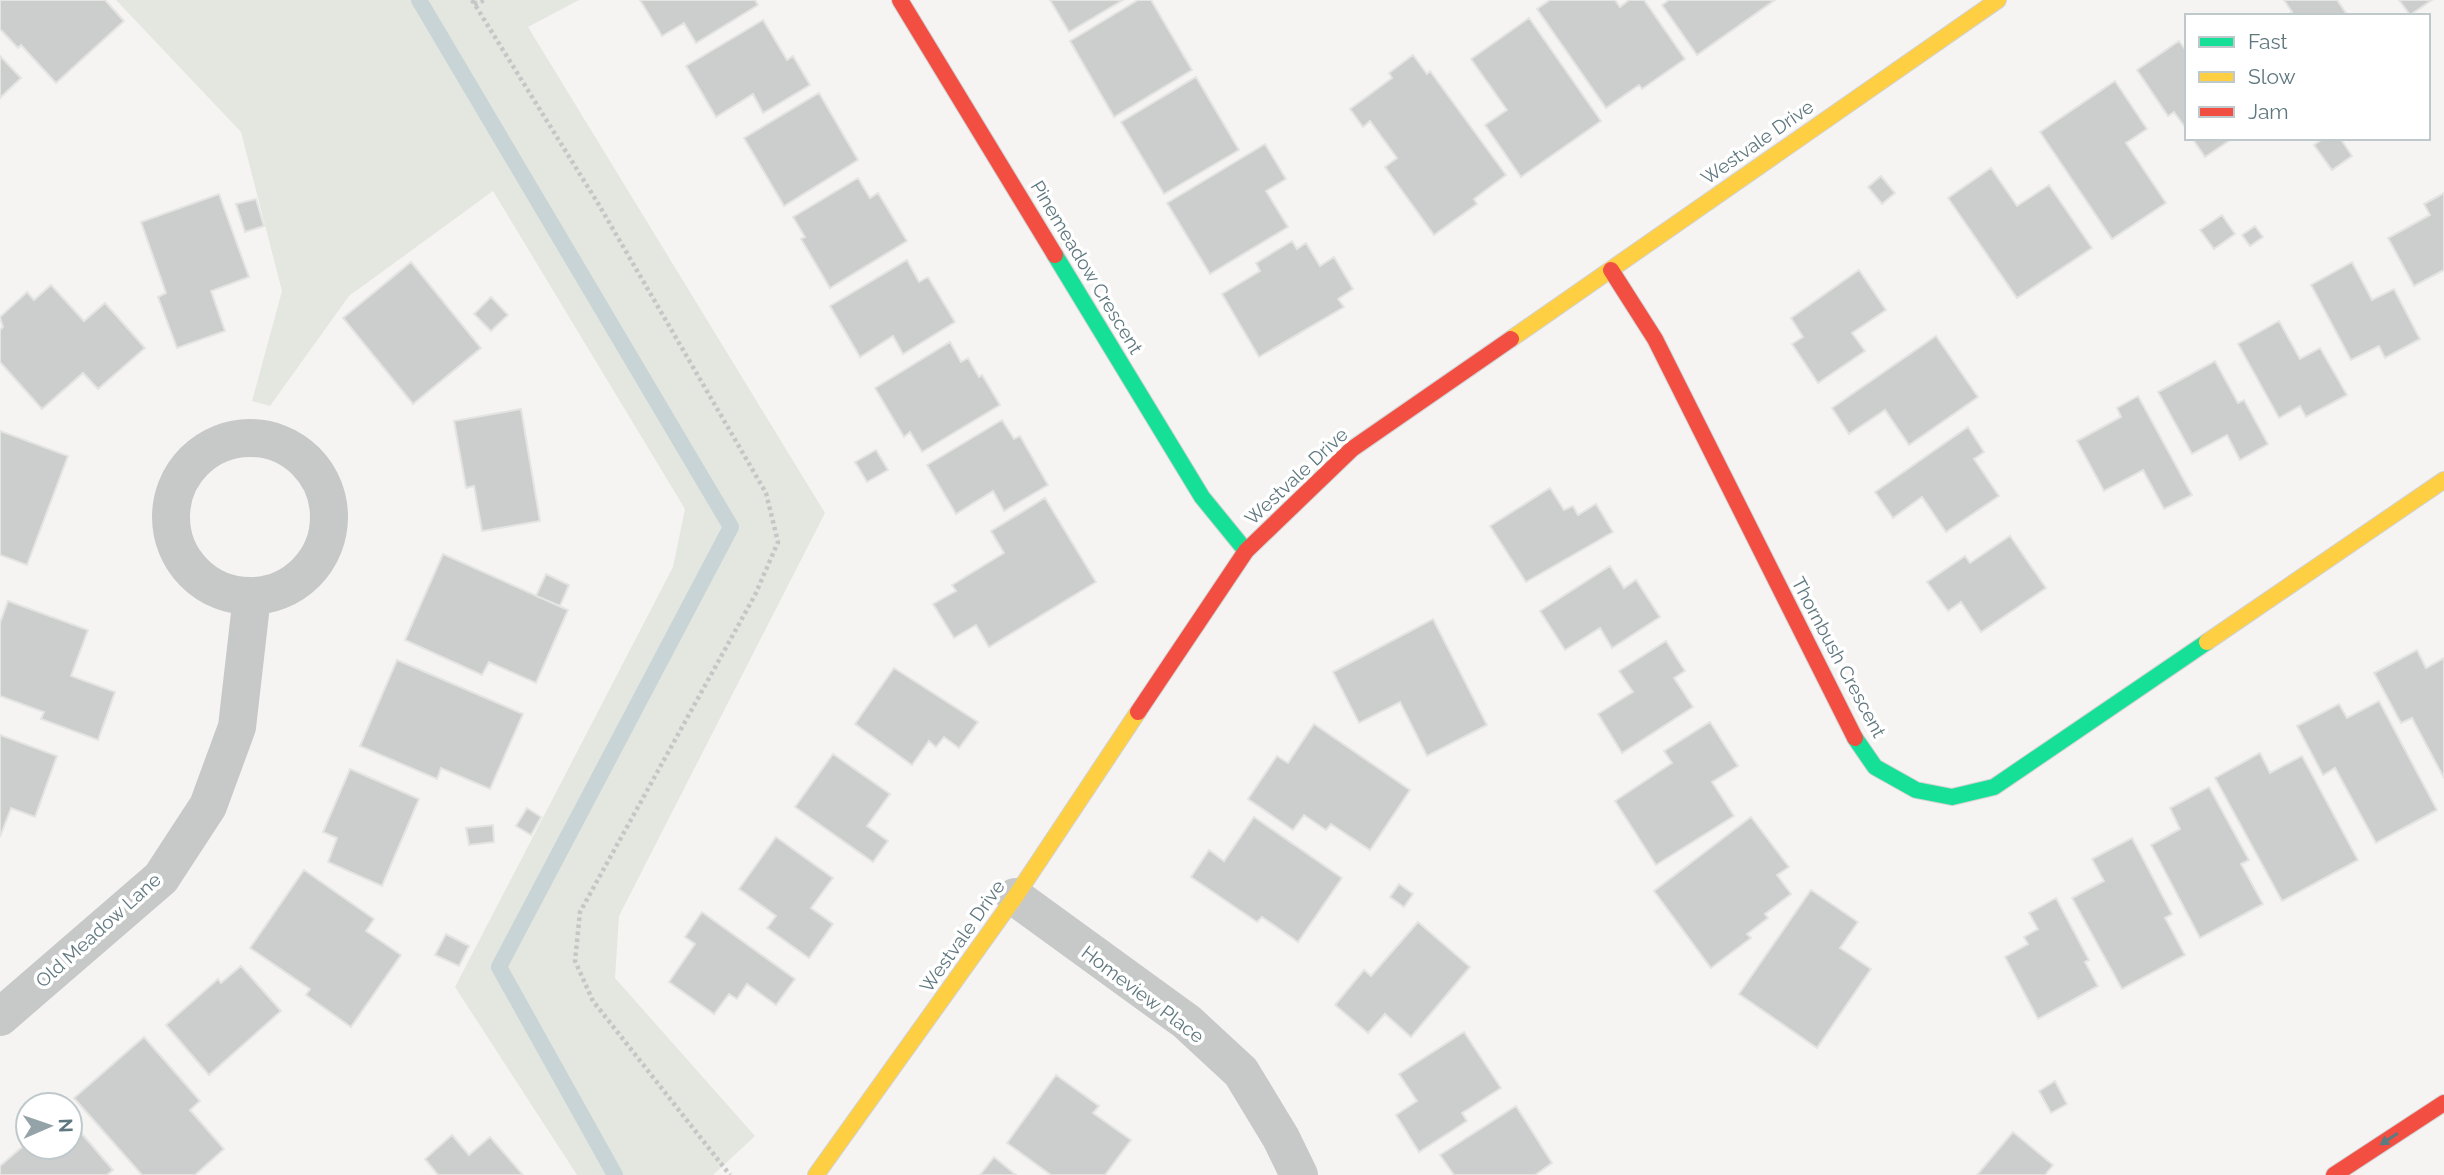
<svg xmlns="http://www.w3.org/2000/svg" width="2444" height="1175" font-family="Raleway,sans-serif">
	<style>
		.green { fill: #e4e6e0 }
		.lines { fill: none; stroke-linecap: round; stroke-linejoin: round }
		.stream { stroke: #c8d4d5; stroke-width: 16 }
		.building { fill: #cccece; stroke: #e4e4e3; stroke-width: 2 }
		.fast-casing { stroke: #d1d2d3; stroke-width: 18 }
		.slow-casing { stroke: #d1d2d3; stroke-width: 18 }
		.jam-casing { stroke: #d1d2d3; stroke-width: 18 }
		.path { stroke: #c5c7c7; stroke-width: 4.5; stroke-dasharray: 3.5 3.5; stroke-linecap: butt }
		.street { stroke: #c7c9c9; stroke-width: 38 }
		.fast { stroke: #16e098; stroke-width: 16 }
		.slow { stroke: #ffcf43; stroke-width: 16 }
		.jam { stroke: #f24e42; stroke-width: 16 }
		.oneway { fill: #5b7c80 }
		.labels { text-anchor: middle; stroke-width: 7; stroke-linejoin: round; paint-order: stroke }
		.street-label { font-size: 19px; fill: #5f777f; stroke: #fff }
	</style>
	<rect width="100%" height="100%" fill="#f5f4f3"/>
	<path class="green" d="M 116,0 L 579,0 L 528,27 L 825,513 L 619,916 L 615,978 L 755,1136 L 713,1175 L 577,1175 L 455,987 L 673,567 L 685,509 L 493,191 L 349,296 L 270,406 L 252,401 L 282,291 L 241,132 Z"/>
	<g class="lines">
		<path class="stream" d="M 419,0 L 731,527 L 499,967 L 615,1175"/>
	</g>
	<path class="building" d="M 0,0 L 105,0 L 124,21 L 56,83 L 21,45 L 18,48 L 0,29 Z
		M 640,0 L 755,0 L 758,5 L 696,43 L 684,23 L 662,36 Z
		M 1050,0 L 1123,0 L 1069,32 Z
		M 1138,0 L 1151,0 L 1192,70 L 1114,117 L 1070,41 Z
		M 1550,0 L 1615,0 L 1620,7 L 1629,0 L 1644,0 L 1685,59 L 1642,89 L 1639,85 L 1606,108 L 1537,9 Z
		M 1669,0 L 1775,0 L 1697,55 L 1662,5 Z
		M 2284,0 L 2337,0 L 2348,16 L 2286,16 L 2292,12 Z
		M 2399,0 L 2432,0 L 2410,15 Z
		M 1529,18 L 1601,121 L 1521,177 L 1485,125 L 1507,110 L 1471,59 Z
		M 763,20 L 787,60 L 793,56 L 810,85 L 763,113 L 753,94 L 716,117 L 686,66 Z
		M 2179,41 L 2187,52 L 2187,130 L 2174,112 L 2168,116 L 2137,70 Z
		M 1413,55 L 1427,74 L 1430,71 L 1506,175 L 1474,199 L 1477,204 L 1434,235 L 1385,167 L 1397,158 L 1370,121 L 1363,127 L 1350,109 L 1392,78 L 1389,73 Z
		M 0,56 L 21,78 L 0,98 Z
		M 1196,77 L 1239,150 L 1164,194 L 1121,122 Z
		M 2115,81 L 2147,129 L 2126,143 L 2166,203 L 2112,239 L 2040,132 Z
		M 819,93 L 858,160 L 784,206 L 744,138 Z
		M 2192,138 L 2233,138 L 2205,157 Z
		M 2324,138 L 2340,138 L 2352,156 L 2332,170 L 2314,145 Z
		M 1265,144 L 1286,179 L 1266,191 L 1288,227 L 1210,274 L 1167,203 Z
		M 1991,168 L 2017,206 L 2049,185 L 2092,248 L 2017,298 L 1948,198 Z
		M 1881,176 L 1895,193 L 1882,204 L 1868,187 Z
		M 858,178 L 870,198 L 878,193 L 907,241 L 830,288 L 801,239 L 805,237 L 793,217 Z
		M 2444,193 L 2444,270 L 2414,286 L 2388,238 L 2430,215 L 2424,204 Z
		M 219,194 L 249,277 L 211,291 L 225,331 L 177,348 L 158,297 L 166,293 L 141,222 Z
		M 256,199 L 264,226 L 245,232 L 236,204 Z
		M 2222,215 L 2235,234 L 2214,249 L 2200,230 Z
		M 2255,226 L 2263,237 L 2250,246 L 2242,235 Z
		M 1292,241 L 1297,249 L 1306,243 L 1320,266 L 1334,257 L 1353,289 L 1338,299 L 1344,307 L 1259,357 L 1222,294 L 1260,271 L 1256,263 Z
		M 907,260 L 919,282 L 928,277 L 955,322 L 903,354 L 893,336 L 860,357 L 830,306 Z
		M 411,262 L 481,348 L 413,404 L 343,318 Z
		M 2352,262 L 2372,300 L 2394,289 L 2420,339 L 2385,358 L 2379,346 L 2351,360 L 2311,285 Z
		M 1859,270 L 1886,310 L 1852,333 L 1865,351 L 1818,383 L 1792,344 L 1803,337 L 1791,318 Z
		M 51,285 L 84,321 L 105,303 L 145,348 L 98,389 L 83,373 L 42,409 L 0,362 L 0,330 L 3,327 L 0,317 L 27,292 L 34,300 Z
		M 491,297 L 508,315 L 491,331 L 474,314 Z
		M 2279,321 L 2300,359 L 2320,348 L 2347,395 L 2306,417 L 2300,406 L 2279,418 L 2238,344 Z
		M 1936,336 L 1978,397 L 1909,445 L 1885,410 L 1849,434 L 1832,408 Z
		M 950,342 L 961,362 L 968,358 L 979,377 L 982,375 L 1000,405 L 922,452 L 910,432 L 904,437 L 875,388 Z
		M 2215,361 L 2238,403 L 2244,400 L 2268,444 L 2240,460 L 2227,435 L 2192,454 L 2158,392 Z
		M 2138,396 L 2192,495 L 2164,509 L 2143,470 L 2104,491 L 2077,441 L 2121,417 L 2117,408 Z
		M 521,409 L 540,521 L 482,531 L 474,486 L 466,488 L 454,421 Z
		M 1002,420 L 1014,439 L 1020,436 L 1048,485 L 1004,511 L 993,491 L 956,514 L 927,465 Z
		M 1968,427 L 1984,452 L 1974,459 L 1999,496 L 1946,532 L 1922,497 L 1893,518 L 1875,492 Z
		M 0,431 L 68,456 L 27,565 L 0,555 Z
		M 876,450 L 888,470 L 867,482 L 855,462 Z
		M 1550,488 L 1564,510 L 1573,506 L 1578,515 L 1596,504 L 1613,532 L 1526,582 L 1490,526 Z
		M 1045,498 L 1096,582 L 989,647 L 976,625 L 954,638 L 933,604 L 956,591 L 952,585 L 1004,553 L 991,531 Z
		M 2010,536 L 2046,588 L 1981,632 L 1961,602 L 1948,611 L 1927,582 L 1965,556 L 1970,563 Z
		M 443,554 L 568,610 L 536,683 L 489,662 L 482,675 L 405,640 Z
		M 1610,566 L 1624,588 L 1636,580 L 1660,617 L 1612,648 L 1600,628 L 1565,650 L 1540,611 Z
		M 546,574 L 569,585 L 560,606 L 536,596 Z
		M 8,601 L 88,630 L 71,676 L 115,692 L 98,740 L 41,719 L 44,712 L 0,696 L 0,623 Z
		M 1433,619 L 1487,725 L 1427,756 L 1400,702 L 1359,723 L 1333,672 Z
		M 1666,641 L 1685,671 L 1674,678 L 1693,707 L 1622,753 L 1598,714 L 1633,692 L 1619,671 Z
		M 2417,650 L 2426,668 L 2444,658 L 2444,778 L 2412,718 L 2401,723 L 2374,673 Z
		M 397,660 L 523,714 L 490,789 L 441,768 L 437,779 L 360,746 Z
		M 894,668 L 978,722 L 959,748 L 944,737 L 936,747 L 929,741 L 912,765 L 855,724 Z
		M 2379,701 L 2437,810 L 2376,843 L 2335,768 L 2323,775 L 2297,726 L 2339,704 L 2347,718 Z
		M 1710,722 L 1738,766 L 1712,782 L 1734,816 L 1656,865 L 1615,801 L 1672,763 L 1664,751 Z
		M 1314,724 L 1410,790 L 1370,850 L 1331,824 L 1326,830 L 1304,815 L 1293,830 L 1248,799 L 1277,756 L 1288,763 Z
		M 0,735 L 57,756 L 35,817 L 11,808 L 0,837 Z
		M 2260,753 L 2270,773 L 2302,756 L 2358,860 L 2282,901 L 2215,778 Z
		M 833,754 L 890,794 L 867,826 L 888,841 L 873,862 L 795,807 Z
		M 350,769 L 419,799 L 382,886 L 328,862 L 337,838 L 323,832 Z
		M 2209,787 L 2249,860 L 2241,864 L 2263,904 L 2200,938 L 2151,845 L 2180,829 L 2170,808 Z
		M 527,808 L 541,817 L 531,835 L 516,826 Z
		M 1254,817 L 1342,878 L 1298,942 L 1262,917 L 1257,922 L 1191,877 L 1209,850 L 1224,861 Z
		M 1751,817 L 1789,867 L 1777,875 L 1791,894 L 1765,914 L 1768,918 L 1747,934 L 1751,938 L 1711,968 L 1654,891 Z
		M 493,825 L 494,842 L 469,845 L 466,828 Z
		M 776,837 L 833,878 L 811,908 L 833,924 L 809,958 L 767,928 L 776,916 L 739,889 Z
		M 2132,838 L 2172,914 L 2165,918 L 2185,955 L 2122,989 L 2072,898 L 2104,881 L 2092,859 Z
		M 304,870 L 374,919 L 366,931 L 401,955 L 351,1027 L 306,995 L 310,989 L 250,948 Z
		M 1399,884 L 1413,894 L 1404,907 L 1390,897 Z
		M 1811,890 L 1858,922 L 1840,948 L 1871,969 L 1817,1048 L 1739,994 Z
		M 2056,898 L 2089,960 L 2085,962 L 2098,986 L 2038,1019 L 2005,957 L 2028,944 L 2024,937 L 2038,929 L 2029,913 Z
		M 702,912 L 795,979 L 776,1005 L 747,984 L 737,999 L 729,994 L 714,1014 L 669,982 L 695,944 L 685,937 Z
		M 1418,922 L 1470,967 L 1411,1037 L 1385,1014 L 1368,1033 L 1335,1005 L 1364,970 L 1371,976 Z
		M 446,934 L 469,946 L 459,966 L 435,955 Z
		M 241,966 L 281,1011 L 209,1075 L 166,1025 L 218,979 L 221,983 Z
		M 1464,1032 L 1501,1088 L 1462,1113 L 1467,1121 L 1419,1152 L 1396,1115 L 1417,1101 L 1399,1074 Z
		M 144,1037 L 200,1101 L 190,1110 L 224,1149 L 195,1175 L 142,1175 L 74,1098 Z
		M 1056,1075 L 1099,1106 L 1093,1113 L 1131,1140 L 1105,1175 L 1051,1175 L 1007,1143 Z
		M 2055,1081 L 2067,1104 L 2051,1113 L 2039,1091 Z
		M 1516,1106 L 1552,1163 L 1535,1175 L 1454,1175 L 1440,1155 Z
		M 70,1120 L 113,1170 L 107,1175 L 0,1175 L 0,1166 L 28,1142 L 28,1147 L 70,1147 Z
		M 2013,1132 L 2053,1165 L 2045,1175 L 1977,1175 Z
		M 452,1135 L 469,1155 L 490,1137 L 523,1175 L 438,1175 L 425,1159 Z
		M 994,1157 L 1016,1175 L 980,1175 Z"/>
	<g class="lines">
		<g class="fast-casing">
			<path id="fast" d="M 1055,255 L 1202,497 L 1246,551
				M 1855,738 L 1875,767 L 1916,790 L 1952,797 L 1994,787 L 2207,642"/>
		</g>
		<g class="slow-casing">
			<path id="slow" d="M 1511,339 L 1998,0
				M 2207,642 L 2444,480
				M 816,1175 L 1015,897 L 1138,712"/>
		</g>
		<g class="jam-casing">
			<path id="jam" d="M 900,0 L 1055,255
				M 1611,270 L 1655,339 L 1855,738
				M 1138,712 L 1246,551 L 1352,449 L 1511,339
				M 2334,1175 L 2444,1103"/>
		</g>
		<path class="path" d="M 472,0 L 599,205 L 766,493 L 778,542 L 755,595 L 580,912 L 575,961 L 593,1001 L 730,1175
			M 474,4 L 485,0"/>
		<path class="street" d="M171 517a79 79 0 1 1 158 0a79 79 0 1 1-158 0Z
			M 1015,897 L 1187,1022 L 1241,1072 L 1281,1138 L 1299,1175
			M 0,1017 L 161,878 L 208,806 L 237,727 L 252,596"/>
		<use href="#fast" class="fast"/>
		<use href="#slow" class="slow"/>
		<use href="#jam" class="jam"/>
	</g>
	<defs><path id="oneway-solid" d="M-6-.8H1V-3.2L6.5 0L1 3.2V.8H-6Z" transform="scale(1.75)"/></defs>
	<use class="oneway" href="#oneway-solid" transform="translate(2389 1139) rotate(147)"/>
	<g class="labels">
		<g class="street-label">
			<text transform="translate(1757 142) rotate(-35)" y="7">Westvale Drive</text>
			<text transform="translate(1087 267) rotate(59)" y="7">Pinemeadow Crescent</text>
			<text transform="translate(1296 476) rotate(-43)" y="7">Westvale Drive</text>
			<text transform="translate(1839 657) rotate(62)" y="7">Thornbush Crescent</text>
			<text transform="translate(98 930) rotate(-42)" y="7">Old Meadow Lane</text>
			<text transform="translate(962 936) rotate(-55)" y="7">Westvale Drive</text>
			<text transform="translate(1143 994) rotate(37)" y="7">Homeview Place</text>
		</g>
	</g>
	<rect x="2185" y="14" width="245" height="126" fill="#ffffff" stroke="#bfc9cc" stroke-width="2"/>
	<rect x="2199" y="37" width="35" height="10" fill="#16e098" stroke="#bfc9cc" stroke-width="2"/>
	<text x="2248" y="49" font-size="21" fill="#5f777f">Fast</text>
	<rect x="2199" y="72" width="35" height="10" fill="#ffcf43" stroke="#bfc9cc" stroke-width="2"/>
	<text x="2248" y="84" font-size="21" fill="#5f777f">Slow</text>
	<rect x="2199" y="107" width="35" height="10" fill="#f24e42" stroke="#bfc9cc" stroke-width="2"/>
	<text x="2248" y="119" font-size="21" fill="#5f777f">Jam</text>
	<g transform="translate(49 1126) rotate(88)"><circle r="33" fill="#ffffff" stroke="#bfc9cc" stroke-width="2"/>
	<path d="M0-5L12 26L0 18L-12 26Z" fill="#94a3a8"/>
	<text y="-10" font-size="19" font-weight="bold" text-anchor="middle" fill="#5f777f">N</text>
	</g>
</svg>
